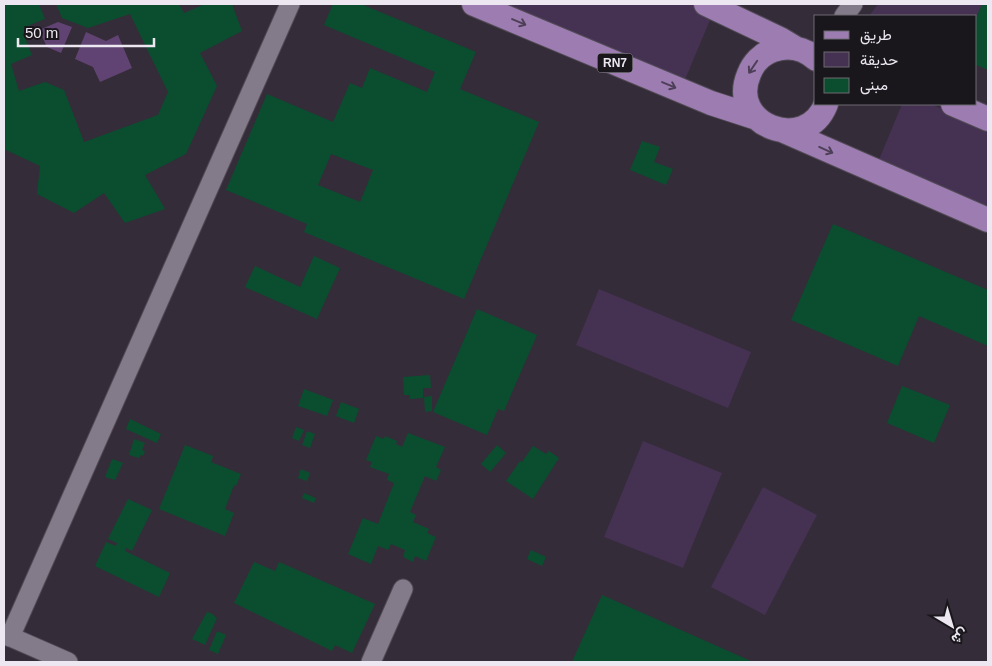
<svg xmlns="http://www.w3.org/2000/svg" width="992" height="666" font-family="Helvetica,Vazirmatn,sans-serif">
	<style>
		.green { fill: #453152 }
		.water { fill: #604372 }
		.building { fill: #0a4e2f; fill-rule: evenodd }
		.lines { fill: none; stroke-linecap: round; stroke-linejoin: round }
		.minor-casing { stroke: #514b56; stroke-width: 21 }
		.major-casing { stroke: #514b56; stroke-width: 26 }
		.minor { stroke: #847b8a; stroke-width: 19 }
		.major { stroke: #9d7db1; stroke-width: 24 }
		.oneway { stroke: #4e3f58 }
		.labels { text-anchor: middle; stroke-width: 4; stroke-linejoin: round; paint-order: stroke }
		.shield { fill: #19161c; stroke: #ada8b0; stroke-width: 1 }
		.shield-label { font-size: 12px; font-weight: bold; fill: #ece7f0 }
	</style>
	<rect width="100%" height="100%" fill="#342c39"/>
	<path class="green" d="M 498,4 L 693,4 L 713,13 L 684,82 Z
		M 878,4 L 982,4 L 976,18 L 976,16 L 869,16 Z
		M 902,104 L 931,104 L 988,129 L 988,211 L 878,162 Z
		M 599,289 L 751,352 L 728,408 L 576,345 Z
		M 643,441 L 722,473 L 683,568 L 604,537 Z
		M 763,487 L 817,515 L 765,615 L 711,587 Z"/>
	<path class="water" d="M 58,22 L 72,27 L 61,53 L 47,47 L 39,30 Z
		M 86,32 L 106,41 L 118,35 L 132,68 L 100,82 L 93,67 L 75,59 Z"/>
	<path class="building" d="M 4,4 L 39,4 L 45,19 L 30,25 L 24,35 L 32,55 L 11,64 L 19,91 L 45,82 L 64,90 L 84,142 L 158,115 L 168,92 L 130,14 L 88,28 L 62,18 L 56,4 L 179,4 L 184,13 L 205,4 L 232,4 L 242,31 L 200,53 L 217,86 L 186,154 L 145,175 L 165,209 L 125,223 L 104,193 L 74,213 L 37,194 L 40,166 L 6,150 L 4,152 Z
		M 333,4 L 361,4 L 476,52 L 460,89 L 539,122 L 464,299 L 304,232 L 307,224 L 226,190 L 267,94 L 333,122 L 350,83 L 362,88 L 370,68 L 427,92 L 435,72 L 324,25 ZM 331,154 L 373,170 L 360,202 L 318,185 Z
		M 982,4 L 988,4 L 988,70 L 976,65 L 976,18 Z
		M 642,141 L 660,147 L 654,162 L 673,169 L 666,185 L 630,170 Z
		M 833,224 L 988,290 L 988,346 L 919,316 L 898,366 L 791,320 Z
		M 314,256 L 340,268 L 317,319 L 245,287 L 255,266 L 300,287 Z
		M 477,309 L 537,335 L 504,411 L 498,409 L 487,435 L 433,412 Z
		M 430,375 L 431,388 L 423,388 L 423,398 L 410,399 L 410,395 L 404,395 L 403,377 Z
		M 902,386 L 950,405 L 934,443 L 887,423 Z
		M 304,389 L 333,400 L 327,416 L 298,406 Z
		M 432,396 L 432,411 L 425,412 L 424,397 Z
		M 341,402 L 359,409 L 354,423 L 336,416 Z
		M 130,419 L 161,434 L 157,443 L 126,429 Z
		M 296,427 L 304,430 L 299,441 L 292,438 Z
		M 307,431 L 315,434 L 310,448 L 302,445 Z
		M 408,433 L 445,447 L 436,467 L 441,470 L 436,481 L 425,476 L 410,512 L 416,515 L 413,522 L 429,529 L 427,533 L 436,537 L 426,561 L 415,556 L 413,562 L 403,557 L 405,550 L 391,544 L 388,550 L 378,546 L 371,564 L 348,554 L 363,518 L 378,524 L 394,483 L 387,480 L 389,474 L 370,467 L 372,462 L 366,460 L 376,436 L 384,439 L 385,436 L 397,441 L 396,444 L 402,447 Z
		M 134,439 L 145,443 L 142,450 L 145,451 L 143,456 L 140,455 L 139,458 L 129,455 Z
		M 185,445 L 213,456 L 211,462 L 241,474 L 236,486 L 234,485 L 225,509 L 234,513 L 225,536 L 159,509 Z
		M 497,445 L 506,453 L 490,472 L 481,464 Z
		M 533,446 L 546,454 L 549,451 L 559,458 L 533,499 L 506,481 L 520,461 L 522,462 Z
		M 112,459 L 123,463 L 115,480 L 105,477 Z
		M 301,469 L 310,473 L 307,481 L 298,478 Z
		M 304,493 L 316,498 L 314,503 L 302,498 Z
		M 128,499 L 152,510 L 132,551 L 126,548 L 125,551 L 170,573 L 159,597 L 95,566 L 106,542 L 116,546 L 117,543 L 108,539 Z
		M 531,550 L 546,557 L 542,566 L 527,559 Z
		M 254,562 L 275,571 L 279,562 L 375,604 L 352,653 L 335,645 L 332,651 L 234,603 Z
		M 602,595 L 753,662 L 572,662 Z
		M 207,612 L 213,614 L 213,615 L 217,618 L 205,645 L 192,639 Z
		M 217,631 L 226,635 L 218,654 L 209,650 Z"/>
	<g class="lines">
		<g class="minor-casing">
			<path id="minor" d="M 844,16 L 853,4
				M 4,634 L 68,662
				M 10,637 L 290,4
				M 371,662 L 403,589"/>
		</g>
		<g class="major-casing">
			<path id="major" d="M 474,4 L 711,103 L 757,118
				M 706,4 L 780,39 L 795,48
				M 816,59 C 804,48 788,45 773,50 C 762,54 753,63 749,74 C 727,125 806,155 826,104
				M 953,104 L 988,119
				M 782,130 L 988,220"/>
		</g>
		<use href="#minor" class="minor"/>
		<use href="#major" class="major"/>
	</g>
	<defs><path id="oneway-shaft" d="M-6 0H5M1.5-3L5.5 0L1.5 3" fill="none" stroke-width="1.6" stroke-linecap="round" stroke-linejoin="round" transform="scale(1.25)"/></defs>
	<g class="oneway">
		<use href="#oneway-shaft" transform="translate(519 22) rotate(23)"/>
		<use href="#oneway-shaft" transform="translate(753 67) rotate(124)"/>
		<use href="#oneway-shaft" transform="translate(669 85) rotate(23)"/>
		<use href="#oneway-shaft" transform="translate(826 150) rotate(24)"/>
	</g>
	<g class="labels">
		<rect class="shield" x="597.5" y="53.5" width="35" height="19" rx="4"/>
		<g class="shield-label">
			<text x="615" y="67">RN7</text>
		</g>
	</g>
	<rect width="992" height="666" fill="none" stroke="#ece7f0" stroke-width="10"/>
	<rect x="814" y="15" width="162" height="90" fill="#19161c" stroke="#6d6a71"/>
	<rect x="824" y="31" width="25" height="8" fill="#9d7db1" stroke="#6d6a71"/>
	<text x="860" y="40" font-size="15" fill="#ece7f0">طريق</text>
	<rect x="824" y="52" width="25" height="15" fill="#453152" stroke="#6d6a71"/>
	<text x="860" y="65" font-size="15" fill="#ece7f0">حديقة</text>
	<rect x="824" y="78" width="25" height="15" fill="#0a4e2f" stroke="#6d6a71"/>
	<text x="860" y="90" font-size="15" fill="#ece7f0">مبنى</text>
	<g transform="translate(952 626) rotate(142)" stroke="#19161c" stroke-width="4" paint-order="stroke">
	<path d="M0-4L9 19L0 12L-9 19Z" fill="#ece7f0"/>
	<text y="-8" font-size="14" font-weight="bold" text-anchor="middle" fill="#ece7f0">ش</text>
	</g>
	<path d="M18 38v8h136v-8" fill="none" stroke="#ece7f0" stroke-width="2.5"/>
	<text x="25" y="38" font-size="15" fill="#ece7f0" stroke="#19161c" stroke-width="4" paint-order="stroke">50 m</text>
</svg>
